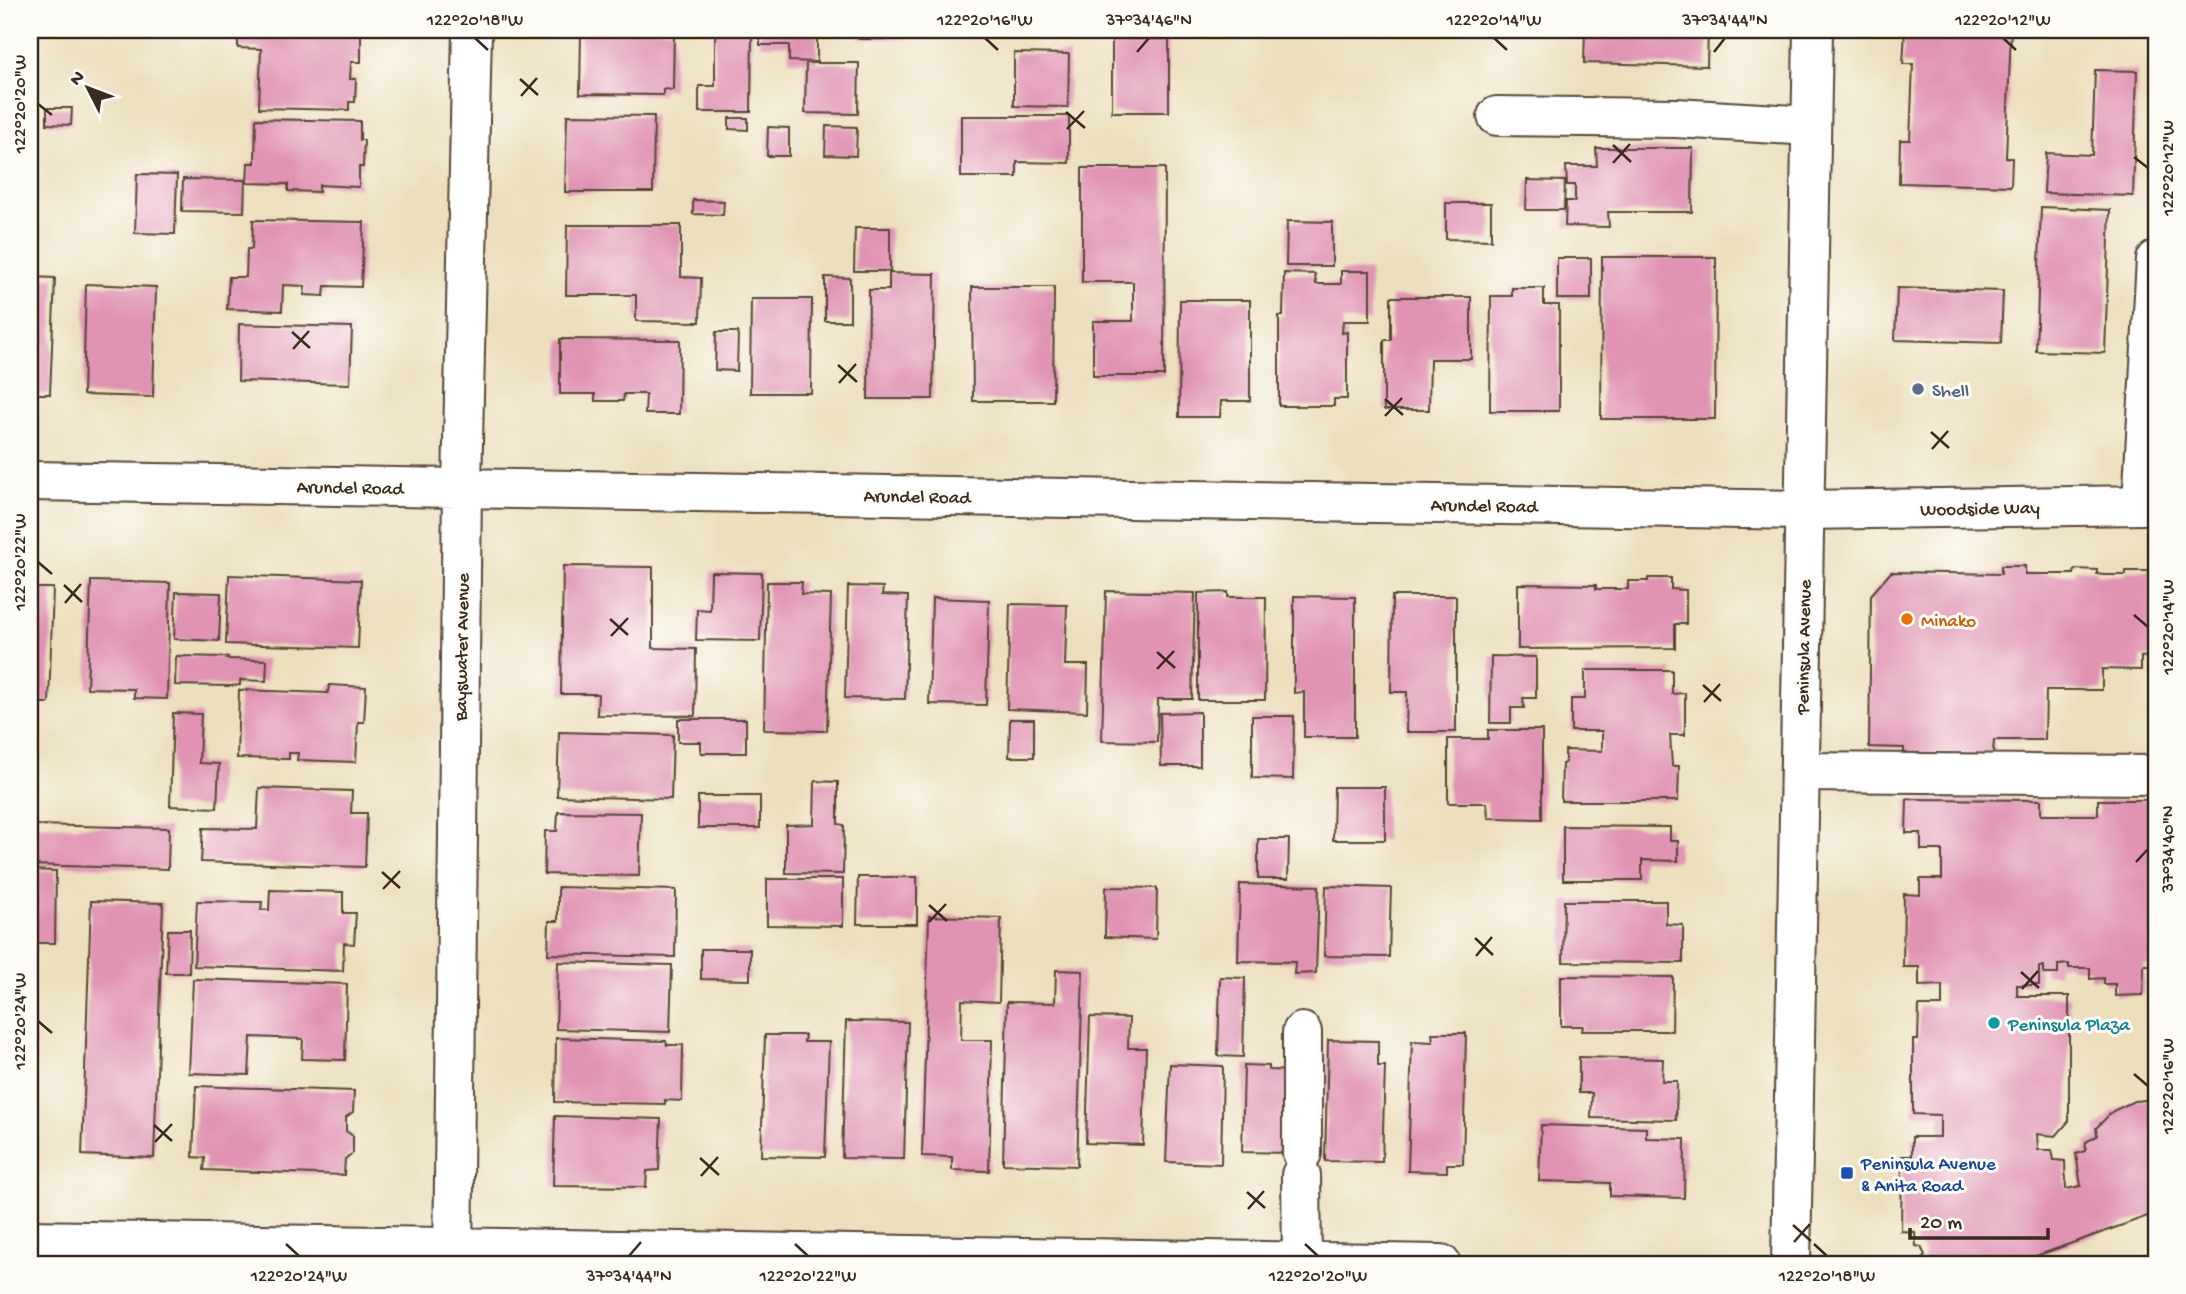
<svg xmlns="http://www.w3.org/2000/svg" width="2186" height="1294" font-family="'Gochi Hand',sans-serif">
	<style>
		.building { fill: #e093b3 }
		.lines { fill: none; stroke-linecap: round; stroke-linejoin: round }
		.minor-casing { stroke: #564536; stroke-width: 42 }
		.major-casing { stroke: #564536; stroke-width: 42 }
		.minor { stroke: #fff; stroke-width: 38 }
		.major { stroke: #fff; stroke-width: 38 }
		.ticks { fill: none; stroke: #3b2a1e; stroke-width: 2.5 }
		.service-dot { fill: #5c6f8a; stroke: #fdfcf7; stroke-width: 2.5 }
		.food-dot { fill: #e8710a; stroke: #fdfcf7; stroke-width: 2.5 }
		.culture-dot { fill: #0f9aa8; stroke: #fdfcf7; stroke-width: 2.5 }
		.transit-dot { fill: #1a4fb4; stroke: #fdfcf7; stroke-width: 2.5 }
		.labels { text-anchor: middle; stroke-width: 6; stroke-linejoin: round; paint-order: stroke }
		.service-label { font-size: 19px; fill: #4e5e75; stroke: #fdfcf7; text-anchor: start }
		.street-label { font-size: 19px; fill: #3b2a1e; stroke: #fdfcf7 }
		.food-label { font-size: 19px; fill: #c56008; stroke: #fdfcf7; text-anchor: start }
		.culture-label { font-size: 19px; fill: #0d838f; stroke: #fdfcf7; text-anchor: start }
		.transit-label { font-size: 19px; fill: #164399; stroke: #fdfcf7; text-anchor: start }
		.neatline { fill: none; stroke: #3b2a1e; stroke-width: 2.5 }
		.ticks-label { font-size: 18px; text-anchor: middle; fill: #3b2a1e }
	</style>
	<rect width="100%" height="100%" fill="#fdfcf7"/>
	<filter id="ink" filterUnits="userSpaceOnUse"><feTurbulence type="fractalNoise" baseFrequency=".0143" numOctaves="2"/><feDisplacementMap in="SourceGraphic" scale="14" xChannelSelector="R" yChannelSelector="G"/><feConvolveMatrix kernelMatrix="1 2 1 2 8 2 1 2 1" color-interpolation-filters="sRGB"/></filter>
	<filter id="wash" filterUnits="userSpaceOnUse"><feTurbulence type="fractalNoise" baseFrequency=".00686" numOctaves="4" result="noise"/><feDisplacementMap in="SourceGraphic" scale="28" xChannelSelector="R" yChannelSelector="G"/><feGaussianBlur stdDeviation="1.57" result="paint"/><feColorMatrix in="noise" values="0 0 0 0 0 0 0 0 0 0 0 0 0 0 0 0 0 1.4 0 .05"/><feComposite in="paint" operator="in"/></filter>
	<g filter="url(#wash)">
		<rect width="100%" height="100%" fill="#ecdfbe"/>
		<g id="blocks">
			<path class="building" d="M 238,30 L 361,30 L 361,62 L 351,62 L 350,79 L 356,79 L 355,102 L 349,102 L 349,110 L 259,108 L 261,49 L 238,48 Z
				M 581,30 L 674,30 L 673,90 L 663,89 L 663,95 L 580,94 Z
				M 715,30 L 752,30 L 751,112 L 699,112 L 699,86 L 715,86 Z
				M 760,30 L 817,30 L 817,62 L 789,61 L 789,45 L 760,45 Z
				M 859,30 L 907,30 L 907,39 L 859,39 Z
				M 1585,30 L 1708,30 L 1707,66 L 1584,63 Z
				M 1905,30 L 2011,30 L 2006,158 L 2012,158 L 2011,186 L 1899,183 L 1900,140 L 1910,140 L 1913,64 L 1903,64 Z
				M 1112,38 L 1169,39 L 1169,112 L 1112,112 Z
				M 1014,53 L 1069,54 L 1068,107 L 1014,106 Z
				M 806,63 L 859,63 L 858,114 L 805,113 Z
				M 2095,70 L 2137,71 L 2133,196 L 2044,193 L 2046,153 L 2092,155 Z
				M 47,108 L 72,108 L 71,125 L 47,124 Z
				M 567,115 L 654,116 L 653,192 L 565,192 Z
				M 961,116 L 1069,116 L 1069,163 L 1017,162 L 1017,177 L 961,177 Z
				M 729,118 L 748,118 L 748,130 L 729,129 Z
				M 256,119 L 360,121 L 360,140 L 364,140 L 363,167 L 359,167 L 359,187 L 319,185 L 319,192 L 288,191 L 288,184 L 247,183 L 248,163 L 255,163 Z
				M 826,126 L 857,127 L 856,156 L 825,155 Z
				M 768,127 L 789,128 L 789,156 L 767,156 Z
				M 1596,148 L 1693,148 L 1692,212 L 1608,212 L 1609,227 L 1565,226 L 1566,201 L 1575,201 L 1575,185 L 1567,185 L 1566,166 L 1597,166 Z
				M 1082,168 L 1165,168 L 1164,376 L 1093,376 L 1093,321 L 1133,321 L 1133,282 L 1082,282 Z
				M 137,174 L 177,175 L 175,234 L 135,233 Z
				M 183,179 L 245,180 L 244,212 L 182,211 Z
				M 1527,180 L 1565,181 L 1564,210 L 1526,210 Z
				M 30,193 L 35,193 L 33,252 L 30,252 Z
				M 693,200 L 724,201 L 723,215 L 693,214 Z
				M 1446,203 L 1491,203 L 1491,240 L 1446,239 Z
				M 2041,207 L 2110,210 L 2105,353 L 2036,351 Z
				M 253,220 L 364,222 L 361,287 L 325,286 L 324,296 L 304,295 L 305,286 L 283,285 L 282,311 L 227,309 L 229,277 L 246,277 L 247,249 L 252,249 Z
				M 1287,221 L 1332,222 L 1332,266 L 1286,266 Z
				M 567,225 L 681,225 L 681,277 L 701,278 L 700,322 L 636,321 L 636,295 L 566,295 Z
				M 855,228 L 890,228 L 890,271 L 854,271 Z
				M 1602,257 L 1716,257 L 1715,419 L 1601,419 Z
				M 1557,258 L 1591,258 L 1591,299 L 1557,299 Z
				M 1341,271 L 1370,271 L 1370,321 L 1343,321 L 1342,333 L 1347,332 L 1347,399 L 1334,399 L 1334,406 L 1279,406 L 1279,316 L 1283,316 L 1284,273 L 1315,274 L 1316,284 L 1341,284 Z
				M 889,273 L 935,274 L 933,399 L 868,399 L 869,290 L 889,290 Z
				M 30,277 L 55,278 L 50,394 L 30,394 Z
				M 825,277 L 850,278 L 850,321 L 825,321 Z
				M 86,284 L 156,287 L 153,397 L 83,395 Z
				M 972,287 L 1054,287 L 1053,401 L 973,401 Z
				M 1512,288 L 1544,288 L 1544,305 L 1559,305 L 1559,411 L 1490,411 L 1491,296 L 1512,296 Z
				M 1897,288 L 2003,291 L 2001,343 L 1895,340 Z
				M 1391,297 L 1471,297 L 1471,359 L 1430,359 L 1429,410 L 1384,410 L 1384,340 L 1391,340 Z
				M 751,299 L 812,299 L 811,393 L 750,393 Z
				M 1180,300 L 1250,300 L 1250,401 L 1221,401 L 1220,417 L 1179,417 Z
				M 239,324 L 352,327 L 350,384 L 238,381 Z
				M 716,332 L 738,332 L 737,371 L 715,370 Z
				M 560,339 L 680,340 L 679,414 L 645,414 L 646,394 L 624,394 L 623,401 L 595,401 L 595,394 L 560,394 Z
				M 563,566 L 653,567 L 653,648 L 696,649 L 695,716 L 597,715 L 598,694 L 561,694 Z
				M 2001,566 L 2025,566 L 2025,574 L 2074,574 L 2075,569 L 2097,570 L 2097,574 L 2103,575 L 2126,575 L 2126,571 L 2150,571 L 2149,575 L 2156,575 L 2156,665 L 2153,665 L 2153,656 L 2141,657 L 2141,670 L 2102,669 L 2102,690 L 2046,690 L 2045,740 L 1994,740 L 1993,754 L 1904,753 L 1904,748 L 1869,747 L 1871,595 L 1891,572 L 2001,574 Z
				M 711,572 L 762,573 L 760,641 L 696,640 L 697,609 L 710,610 Z
				M 229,575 L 361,580 L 358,648 L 226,644 Z
				M 1648,578 L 1671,578 L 1671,589 L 1686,590 L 1686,624 L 1675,624 L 1675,648 L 1518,649 L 1518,584 L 1596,585 L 1596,589 L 1628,589 L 1628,581 L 1648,581 Z
				M 91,581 L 170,583 L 167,699 L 134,698 L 134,689 L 87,688 Z
				M 767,582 L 802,582 L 801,594 L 831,595 L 827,731 L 764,730 Z
				M 848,586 L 883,587 L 882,595 L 908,596 L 905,699 L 845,698 Z
				M 30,588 L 53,588 L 49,703 L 30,703 Z
				M 1106,591 L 1195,593 L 1192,699 L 1158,699 L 1157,742 L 1102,741 Z
				M 176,592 L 221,593 L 219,641 L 174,639 Z
				M 1228,592 L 1228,597 L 1266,597 L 1265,700 L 1198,700 L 1198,593 Z
				M 1294,596 L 1355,597 L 1355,737 L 1304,737 L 1304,692 L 1294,693 Z
				M 1392,596 L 1456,596 L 1456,732 L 1406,732 L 1407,692 L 1391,692 Z
				M 932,598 L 989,600 L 986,705 L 929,704 Z
				M 1010,604 L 1067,605 L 1065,665 L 1088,665 L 1087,712 L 1007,709 Z
				M 176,656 L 228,657 L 227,659 L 267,660 L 266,681 L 240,680 L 240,685 L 231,686 L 175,685 Z
				M 1491,656 L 1536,657 L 1536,698 L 1523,698 L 1524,708 L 1511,708 L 1511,723 L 1490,723 Z
				M 1585,670 L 1672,670 L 1672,694 L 1685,693 L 1685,735 L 1670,735 L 1672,766 L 1679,766 L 1678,801 L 1561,801 L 1562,764 L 1565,763 L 1565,750 L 1602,751 L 1602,731 L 1571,731 L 1571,699 L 1585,699 Z
				M 329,685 L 366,687 L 364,722 L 358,722 L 356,762 L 297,760 L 298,753 L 289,753 L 289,759 L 237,758 L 239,690 L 328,693 Z
				M 2152,698 L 2156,698 L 2156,755 L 2152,754 Z
				M 1200,712 L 1200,766 L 1161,766 L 1160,713 Z
				M 173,713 L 201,714 L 199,763 L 219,764 L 217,808 L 170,806 Z
				M 1252,716 L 1294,716 L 1293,779 L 1252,778 Z
				M 678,719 L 746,719 L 746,753 L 701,753 L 701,742 L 678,742 Z
				M 1010,719 L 1034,719 L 1034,757 L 1009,757 Z
				M 1488,730 L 1542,730 L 1542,819 L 1488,818 L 1487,803 L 1448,803 L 1448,739 L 1488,739 Z
				M 559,732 L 673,735 L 671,799 L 557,796 Z
				M 815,781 L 838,782 L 838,824 L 844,825 L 843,874 L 786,873 L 786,825 L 814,824 Z
				M 1334,787 L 1385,787 L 1385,840 L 1333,840 Z
				M 259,788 L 352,791 L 351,813 L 367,813 L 365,867 L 201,862 L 203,828 L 257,829 Z
				M 698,796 L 760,796 L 760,828 L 698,828 Z
				M 1907,799 L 2041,800 L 2041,815 L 2098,815 L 2098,800 L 2156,800 L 2156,965 L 2144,965 L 2143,995 L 2115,996 L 2115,984 L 2104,984 L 2104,978 L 2090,979 L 2090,968 L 2069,968 L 2069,964 L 2058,965 L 2058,974 L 2044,974 L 2044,966 L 2039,967 L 2039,985 L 2017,985 L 2017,996 L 2069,996 L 2069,1121 L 2056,1136 L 2037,1134 L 2038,1150 L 2052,1150 L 2054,1160 L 2065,1161 L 2066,1189 L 2081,1186 L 2076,1154 L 2085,1151 L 2086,1142 L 2097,1136 L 2096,1128 L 2113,1111 L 2134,1101 L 2156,1099 L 2156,1213 L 2014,1264 L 1925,1264 L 1922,1258 L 1925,1255 L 1921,1247 L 1916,1246 L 1915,1232 L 1901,1231 L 1902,1156 L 1912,1156 L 1912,1137 L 1940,1137 L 1940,1115 L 1913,1114 L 1913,1040 L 1918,1040 L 1919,1006 L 1942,1006 L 1942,985 L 1919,986 L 1919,967 L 1903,967 L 1904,894 L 1920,895 L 1920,879 L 1942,879 L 1942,850 L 1921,850 L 1921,833 L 1906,833 Z
				M 558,812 L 641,813 L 639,876 L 544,874 L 545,831 L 557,831 Z
				M 30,825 L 169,828 L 168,869 L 30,865 Z
				M 1563,826 L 1670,827 L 1670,841 L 1678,841 L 1678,861 L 1642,860 L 1642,880 L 1563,880 Z
				M 1258,839 L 1289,839 L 1288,879 L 1258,879 Z
				M 30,870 L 56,871 L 55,943 L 30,943 Z
				M 858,877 L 917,877 L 917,924 L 857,924 Z
				M 767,879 L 843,879 L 843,926 L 767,925 Z
				M 1240,884 L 1319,886 L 1316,973 L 1294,974 L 1295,962 L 1238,961 Z
				M 1326,886 L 1391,888 L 1389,957 L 1324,956 Z
				M 558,887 L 676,890 L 675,957 L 548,954 L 549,921 L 558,921 Z
				M 1106,887 L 1157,888 L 1156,939 L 1105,937 Z
				M 270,890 L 343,892 L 343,913 L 356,913 L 354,944 L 344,943 L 343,971 L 194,966 L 197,901 L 262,902 L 261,910 L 269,910 Z
				M 91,901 L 163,903 L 154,1158 L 82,1155 Z
				M 1564,901 L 1666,901 L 1666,924 L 1683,925 L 1683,963 L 1563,962 Z
				M 929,916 L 1001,918 L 999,1002 L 962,1000 L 961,1040 L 992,1040 L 989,1171 L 952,1170 L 952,1157 L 922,1156 Z
				M 168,930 L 190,930 L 189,973 L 166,973 Z
				M 701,949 L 750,949 L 750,980 L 701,979 Z
				M 558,962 L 672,965 L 670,1032 L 556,1029 Z
				M 1056,970 L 1083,971 L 1077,1166 L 1003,1164 L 1007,1002 L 1055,1003 Z
				M 1561,976 L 1673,977 L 1672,1031 L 1582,1031 L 1583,1026 L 1561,1026 Z
				M 1220,977 L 1245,978 L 1243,1057 L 1218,1056 Z
				M 193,979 L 347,984 L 345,1060 L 302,1059 L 303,1039 L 251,1037 L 249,1075 L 189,1073 Z
				M 1090,1017 L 1129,1018 L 1128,1048 L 1146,1048 L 1143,1145 L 1086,1143 Z
				M 846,1021 L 908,1022 L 904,1159 L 842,1158 Z
				M 1432,1033 L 1466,1033 L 1463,1164 L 1447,1164 L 1447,1172 L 1408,1171 L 1412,1041 L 1433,1042 Z
				M 765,1035 L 805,1035 L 804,1042 L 829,1042 L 825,1157 L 761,1156 Z
				M 556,1038 L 666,1041 L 667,1045 L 683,1045 L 682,1101 L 665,1100 L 665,1104 L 555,1102 Z
				M 1328,1040 L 1378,1041 L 1378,1066 L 1385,1066 L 1382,1162 L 1325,1161 Z
				M 30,1041 L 35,1041 L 33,1148 L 30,1148 Z
				M 1579,1057 L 1663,1059 L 1662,1081 L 1677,1081 L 1676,1120 L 1591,1118 L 1592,1093 L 1579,1093 Z
				M 1170,1064 L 1223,1066 L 1221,1164 L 1166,1162 Z
				M 1244,1065 L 1269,1066 L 1269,1070 L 1296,1071 L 1294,1153 L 1242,1152 Z
				M 196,1086 L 354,1091 L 353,1112 L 346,1117 L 346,1131 L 353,1136 L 353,1153 L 345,1159 L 344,1175 L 204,1170 L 205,1158 L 193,1157 Z
				M 555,1116 L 661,1119 L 659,1170 L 647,1171 L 646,1187 L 553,1186 Z
				M 1541,1125 L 1646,1128 L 1646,1138 L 1685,1139 L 1684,1198 L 1610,1196 L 1610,1183 L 1539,1181 Z"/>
		</g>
	</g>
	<g filter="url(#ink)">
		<use href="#blocks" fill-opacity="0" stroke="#564536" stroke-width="2"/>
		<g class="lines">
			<g class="minor-casing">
				<path id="minor" d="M 1497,116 L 1676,118 L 1811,126
					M 30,481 L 1804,510 L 2142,505 L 2156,502
					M 2142,505 L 2156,260
					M 1800,772 L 2156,775
					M 1302,1153 L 1302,1032
					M 1301,1175 L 1302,1262
					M 30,1240 L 1441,1264
					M 453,1264 L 462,488 L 472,30"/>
			</g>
			<g class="major-casing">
				<path id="major" d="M 1791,1264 L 1813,30"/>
			</g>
			<use href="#minor" class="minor"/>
			<use href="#major" class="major"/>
		</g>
	</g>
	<path class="ticks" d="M 475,38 L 488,50M 985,38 L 998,50M 1494,38 L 1507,50M 2003,38 L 2016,50M 1137,52 L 1149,38M 1714,52 L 1725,38M 520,79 L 538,95M 521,96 L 537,78M 38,104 L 52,115M 1066,112 L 1085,128M 1067,129 L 1084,111M 1613,145 L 1631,162M 2134,157 L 2148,168M 1613,163 L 1630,144M 292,332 L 310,348M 293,349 L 309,331M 838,365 L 857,382M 839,383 L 856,364M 1385,399 L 1403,415M 1385,416 L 1402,398M 1931,432 L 1949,448M 1932,449 L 1948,431M 38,562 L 52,574M 64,585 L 82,602M 65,603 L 81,584M 2134,615 L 2148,627M 610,619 L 628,635M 611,636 L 628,618M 1157,652 L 1175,668M 1157,669 L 1174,651M 1703,685 L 1721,701M 1704,702 L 1720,684M 2136,862 L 2148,849M 382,872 L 400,888M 383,889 L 400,871M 929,905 L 947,921M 929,922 L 946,904M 1475,938 L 1493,955M 1476,956 L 1492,937M 2021,972 L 2039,988M 2022,989 L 2038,971M 38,1021 L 52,1033M 2134,1074 L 2148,1086M 154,1125 L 172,1141M 155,1142 L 172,1124M 700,1158 L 719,1175M 701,1176 L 718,1157M 1247,1192 L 1265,1208M 1248,1209 L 1264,1191M 1793,1225 L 1811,1241M 1794,1242 L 1810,1224M 286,1244 L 299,1256M 795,1244 L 808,1256M 1305,1244 L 1318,1256M 1814,1244 L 1827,1256M 629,1256 L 641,1242"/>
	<circle class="service-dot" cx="1918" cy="389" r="7"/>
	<circle class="food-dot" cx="1907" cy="619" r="7"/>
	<circle class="culture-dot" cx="1994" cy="1023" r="7"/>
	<rect class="transit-dot" x="1840" y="1166" width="14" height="14" rx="3.5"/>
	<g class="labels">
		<g class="service-label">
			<text x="1932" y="396">Shell</text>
		</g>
		<g class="street-label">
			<text transform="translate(350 486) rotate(1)" y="7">Arundel Road</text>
			<text transform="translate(917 495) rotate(1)" y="7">Arundel Road</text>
			<text transform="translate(1484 504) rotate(1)" y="7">Arundel Road</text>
			<text transform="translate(1980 507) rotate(-1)" y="7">Woodside Way</text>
			<text transform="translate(460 647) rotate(-89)" y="7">Bayswater Avenue</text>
			<text transform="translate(1802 647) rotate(-89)" y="7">Peninsula Avenue</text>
		</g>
		<g class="food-label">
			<text x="1921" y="626">Minako</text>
		</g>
		<g class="culture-label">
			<text x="2008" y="1030">Peninsula Plaza</text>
		</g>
		<g class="transit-label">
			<text x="1861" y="1169">Peninsula Avenue<tspan x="1861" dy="22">&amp; Anita Road</tspan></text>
		</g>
	</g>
	<rect width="2186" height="1294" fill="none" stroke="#fdfcf7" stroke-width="77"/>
	<g transform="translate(88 88) rotate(312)" stroke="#fdfcf7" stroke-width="5" paint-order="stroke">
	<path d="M0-5L12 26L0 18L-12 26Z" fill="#3b2a1e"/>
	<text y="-10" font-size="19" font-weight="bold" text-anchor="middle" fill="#3b2a1e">N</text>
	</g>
	<path d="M1910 1228v10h138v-10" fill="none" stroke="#3b2a1e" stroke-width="3.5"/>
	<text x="1920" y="1228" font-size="21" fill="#3b2a1e" stroke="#fdfcf7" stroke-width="5" paint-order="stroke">20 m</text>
	<rect x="38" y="38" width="2110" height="1218" class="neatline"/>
	<g class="ticks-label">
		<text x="475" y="25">122°20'18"W</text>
		<text x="985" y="25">122°20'16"W</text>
		<text x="1149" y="25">37°34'46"N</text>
		<text x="1494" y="25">122°20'14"W</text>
		<text x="1725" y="25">37°34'44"N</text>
		<text x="2003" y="25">122°20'12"W</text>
		<text transform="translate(19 104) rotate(-90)" y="6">122°20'20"W</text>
		<text transform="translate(2167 168) rotate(-90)" y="6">122°20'12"W</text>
		<text transform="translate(19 562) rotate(-90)" y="6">122°20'22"W</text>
		<text transform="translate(2167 627) rotate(-90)" y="6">122°20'14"W</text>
		<text transform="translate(2167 849) rotate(-90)" y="6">37°34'40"N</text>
		<text transform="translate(19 1021) rotate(-90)" y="6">122°20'24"W</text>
		<text transform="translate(2167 1086) rotate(-90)" y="6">122°20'16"W</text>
		<text x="299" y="1281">122°20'24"W</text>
		<text x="629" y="1281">37°34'44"N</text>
		<text x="808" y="1281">122°20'22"W</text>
		<text x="1318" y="1281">122°20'20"W</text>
		<text x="1827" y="1281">122°20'18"W</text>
	</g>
</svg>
